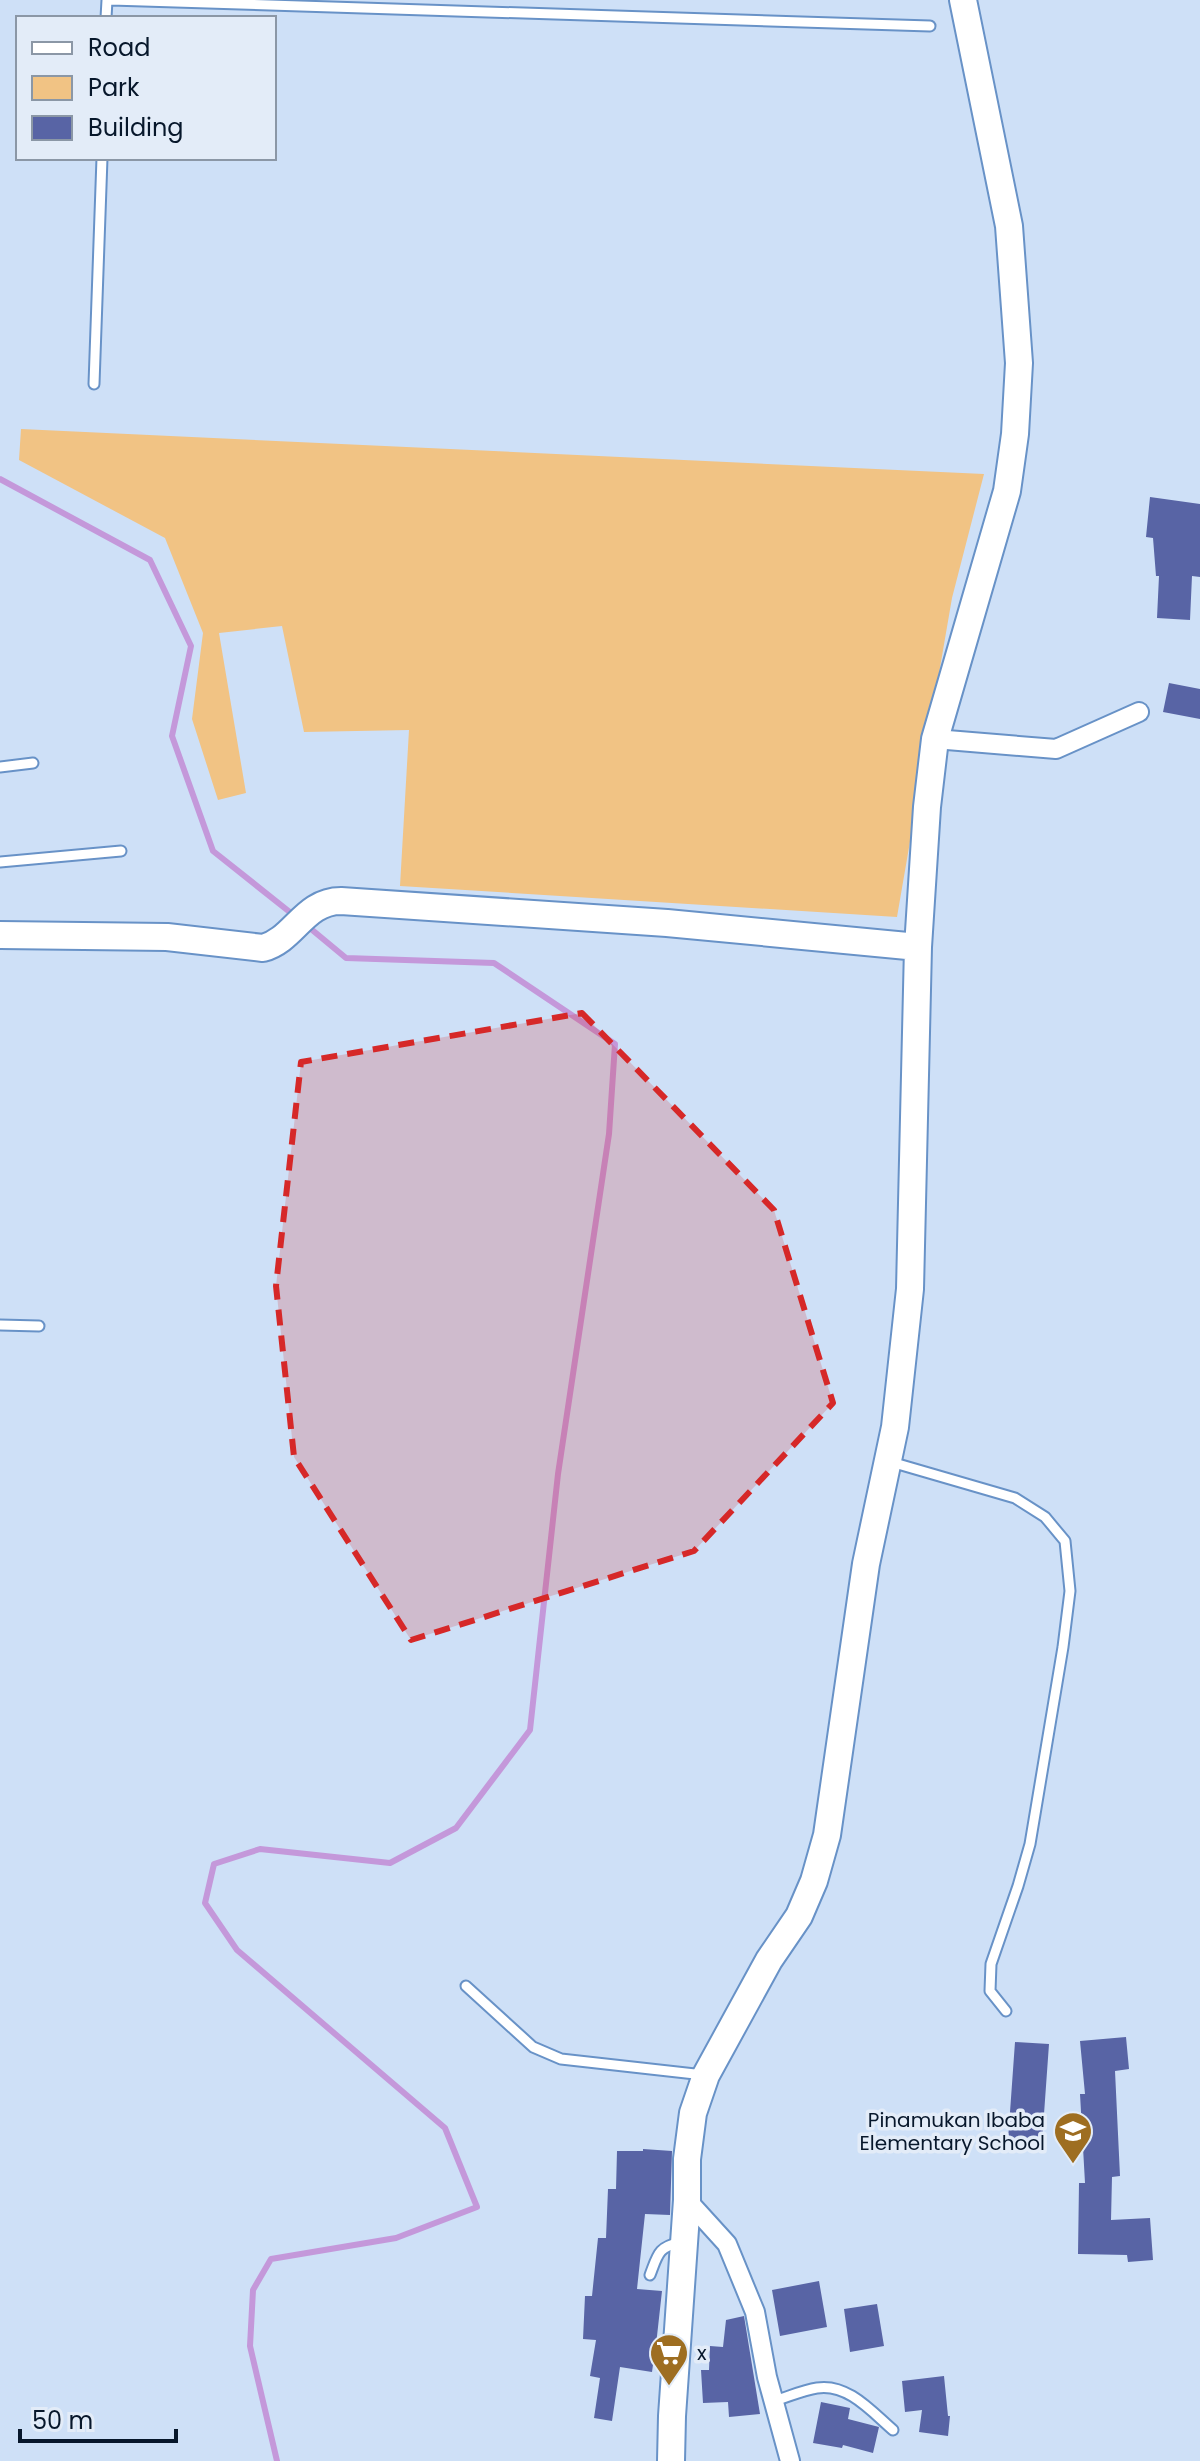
<svg xmlns="http://www.w3.org/2000/svg" width="1200" height="2461" font-family="Poppins,sans-serif">
	<style>
		.green { fill: #f1c384 }
		.lines { fill: none; stroke-linecap: round; stroke-linejoin: round }
		.stream { stroke: #c498da; stroke-width: 6 }
		.building { fill: #5864a5 }
		.lane-casing { stroke: #6892c7; stroke-width: 13 }
		.street-casing { stroke: #6892c7; stroke-width: 22 }
		.secondary-casing { stroke: #6892c7; stroke-width: 30 }
		.lane { stroke: #fff; stroke-width: 9 }
		.street { stroke: #fff; stroke-width: 18 }
		.secondary { stroke: #fff; stroke-width: 26 }
		.marked { fill: #d62828; fill-opacity: 0.2; stroke: #d62828; stroke-width: 6; stroke-dasharray: 16 10; stroke-linejoin: round }
		.labels { text-anchor: middle; stroke-width: 7; stroke-linejoin: round; paint-order: stroke }
		.poi-label { font-size: 20px; fill: #07172b; stroke: #e3ecf8; text-anchor: end }
	</style>
	<rect width="100%" height="100%" fill="#cee0f7"/>
	<path class="green" d="M 21,429 L 984,474 L 952,598 L 897,917 L 400,886 L 409,730 L 304,732 L 282,626 L 219,633 L 246,793 L 218,800 L 192,719 L 203,633 L 165,538 L 19,460 Z"/>
	<g class="lines">
		<path class="stream" d="M 0,479 L 150,560 L 191,646 L 172,736 L 213,851 L 296,917
			M 277,2461 L 250,2346 L 253,2290 L 271,2259 L 396,2238 L 477,2207 L 445,2128 L 237,1950 L 205,1903 L 214,1864 L 260,1849 L 390,1863 L 456,1828 L 530,1730 L 558,1474 L 609,1134 L 615,1044 L 494,963 L 346,958 L 305,924"/>
	</g>
	<path class="building" d="M 1150,497 L 1200,504 L 1200,577 L 1192,576 L 1190,620 L 1157,618 L 1159,576 L 1156,576 L 1153,538 L 1146,537 Z
		M 1169,683 L 1200,689 L 1200,719 L 1163,712 Z
		M 1126,2037 L 1129,2069 L 1115,2071 L 1120,2176 L 1112,2177 L 1111,2220 L 1150,2218 L 1153,2260 L 1128,2262 L 1127,2255 L 1078,2254 L 1079,2183 L 1085,2183 L 1080,2094 L 1085,2094 L 1080,2041 Z
		M 1015,2042 L 1049,2044 L 1042,2142 L 1008,2140 Z
		M 643,2149 L 672,2151 L 670,2215 L 645,2214 L 637,2289 L 662,2291 L 657,2336 L 652,2372 L 620,2367 L 612,2421 L 594,2418 L 600,2378 L 590,2376 L 596,2340 L 583,2339 L 585,2296 L 592,2296 L 598,2238 L 606,2238 L 608,2189 L 616,2189 L 617,2151 L 643,2151 Z
		M 819,2281 L 827,2327 L 780,2336 L 772,2290 Z
		M 877,2304 L 884,2346 L 850,2352 L 844,2309 Z
		M 744,2316 L 760,2414 L 729,2417 L 728,2402 L 703,2403 L 701,2370 L 709,2370 L 710,2346 L 723,2347 L 726,2320 Z
		M 944,2376 L 948,2416 L 950,2416 L 948,2436 L 919,2432 L 922,2410 L 905,2412 L 902,2381 Z
		M 821,2402 L 850,2408 L 848,2419 L 879,2427 L 873,2453 L 843,2445 L 842,2448 L 813,2443 Z"/>
	<g class="lines">
		<g class="lane-casing">
			<path id="lane" d="M 111,0 L 930,26
				M 106,18 L 107,0
				M 94,384 L 102,158
				M 0,767 L 33,763
				M 0,862 L 121,851
				M 0,1325 L 39,1326
				M 891,1462 L 1015,1498 L 1045,1517 L 1065,1541 L 1070,1591 L 1063,1647 L 1030,1844 L 1018,1886 L 991,1964 L 990,1991 L 1006,2011
				M 466,1986 L 533,2047 L 561,2059 L 704,2075
				M 650,2275 C 658,2254 658,2247 681,2242
				M 774,2401 C 788,2397 803,2390 817,2388 C 848,2383 872,2412 893,2430"/>
		</g>
		<g class="street-casing">
			<path id="street" d="M 935,739 L 1056,749 L 1139,712
				M 687,2200 L 727,2244 L 755,2312 L 767,2377 L 790,2461"/>
		</g>
		<g class="secondary-casing">
			<path id="secondary" d="M 0,935 L 167,937 L 263,948 C 294,940 304,901 341,901 L 667,923 L 918,947
				M 671,2461 L 672,2416 L 687,2200 L 687,2159 L 693,2113 L 706,2075 L 769,1960 L 799,1916 L 814,1881 L 827,1835 L 866,1564 L 895,1427 L 910,1289 L 918,947 L 927,807 L 935,739 L 1007,491 L 1015,434 L 1019,363 L 1009,226 L 963,0"/>
		</g>
		<use href="#lane" class="lane"/>
		<use href="#street" class="street"/>
		<use href="#secondary" class="secondary"/>
	</g>
	<path class="marked" d="M 582,1013 L 774,1210 L 833,1403 L 694,1551 L 411,1640 L 294,1457 L 276,1286 L 301,1062 Z"/>
	<defs>
		<g id="school-pin" transform="scale(2)"><path d="M0 17L-7.5 6A9.5 9.5 0 1 1 7.5 6Z" fill="#9e6e21" stroke="#e3ecf8"/><path d="M0-5L7-2L0 1L-7-2ZM-4 1L0 2.5L4 1V4Q0 6-4 4Z" fill="#fff"/></g>
		<g id="supermarket-pin" transform="scale(2)"><path d="M0 17L-7.5 6A9.5 9.5 0 1 1 7.5 6Z" fill="#9e6e21" stroke="#e3ecf8"/><path d="M-6-5.5h2.5l.6 2H6L4.5 2H-2.5L-4.4-4H-6ZM-1.5 3.2a1.3 1.3 0 1 0 .1 0ZM3 3.2a1.3 1.3 0 1 0 .1 0Z" fill="#fff"/></g>
	</defs>
	<g fill-rule="evenodd">
		<use href="#school-pin" x="1073" y="2131"/>
		<use href="#supermarket-pin" x="669" y="2353"/>
	</g>
	<g class="labels">
		<g class="poi-label">
			<text x="1045" y="2127">Pinamukan Ibaba<tspan x="1045" dy="23">Elementary School</tspan></text>
			<text x="697" y="2360" text-anchor="start">x</text>
		</g>
	</g>
	<rect x="16" y="16" width="260" height="144" fill="#e3ecf8" stroke="#8b97a6" stroke-width="2"/>
	<rect x="32" y="42" width="40" height="12" fill="#ffffff" stroke="#8b97a6" stroke-width="2"/>
	<text x="88" y="56" font-size="24" fill="#07172b">Road</text>
	<rect x="32" y="76" width="40" height="24" fill="#f1c384" stroke="#8b97a6" stroke-width="2"/>
	<text x="88" y="96" font-size="24" fill="#07172b">Park</text>
	<rect x="32" y="116" width="40" height="24" fill="#5864a5" stroke="#8b97a6" stroke-width="2"/>
	<text x="88" y="136" font-size="24" fill="#07172b">Building</text>
	<path d="M20 2429v12h156v-12" fill="none" stroke="#07172b" stroke-width="4"/>
	<text x="32" y="2429" font-size="24" fill="#07172b" stroke="#e3ecf8" stroke-width="6" paint-order="stroke">50 m</text>
</svg>
